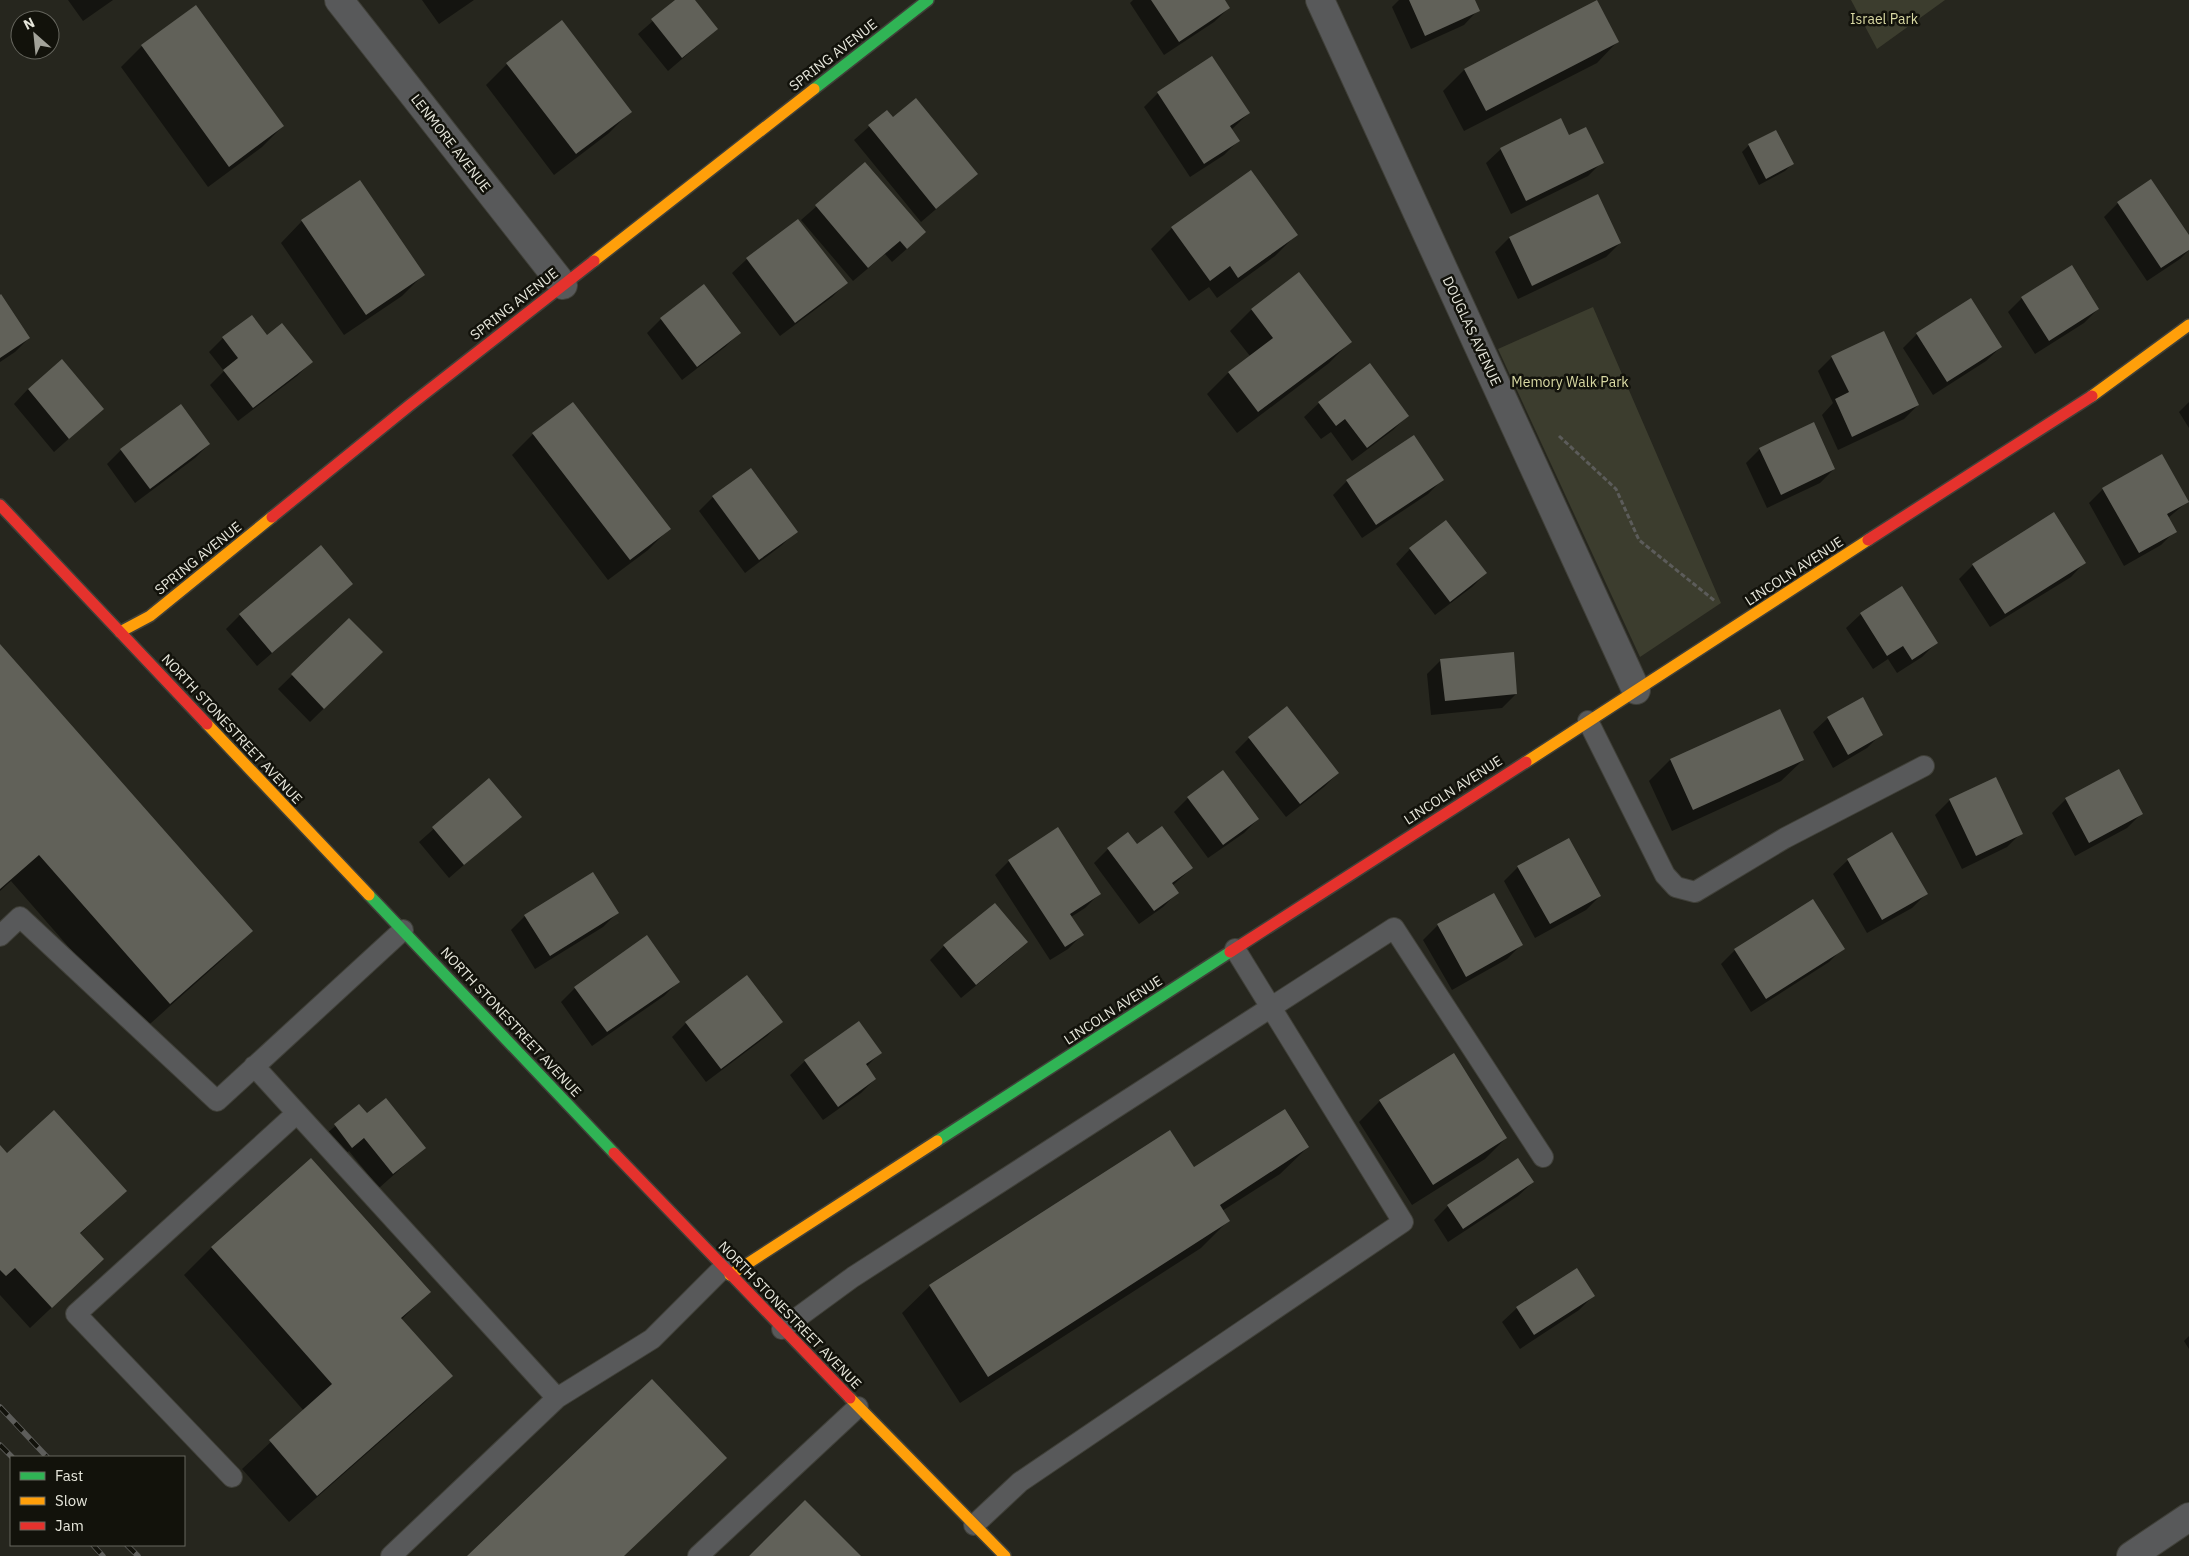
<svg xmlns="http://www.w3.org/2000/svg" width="2189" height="1556" font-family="'IBM Plex Sans',sans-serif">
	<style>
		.green { fill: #3c3d2e }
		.shadow { fill: #0007 }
		.building { fill: #616159 }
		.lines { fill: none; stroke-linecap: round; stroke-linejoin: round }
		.lane-casing { stroke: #404039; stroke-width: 22 }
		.street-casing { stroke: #404039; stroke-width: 30 }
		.fast-casing { stroke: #404039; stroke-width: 14 }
		.slow-casing { stroke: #404039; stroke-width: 14 }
		.jam-casing { stroke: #404039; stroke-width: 14 }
		.path { stroke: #5c5c5a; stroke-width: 3; stroke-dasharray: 5 2.5; stroke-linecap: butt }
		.lane { stroke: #58595a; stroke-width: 20 }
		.street { stroke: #58595a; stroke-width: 28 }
		.fast { stroke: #30b455; stroke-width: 11 }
		.slow { stroke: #ff9f0a; stroke-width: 11 }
		.jam { stroke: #e5322d; stroke-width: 11 }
		.rail-casing { stroke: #5e5e5b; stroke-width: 5.5 }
		.rail { stroke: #12120b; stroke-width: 4; stroke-dasharray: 11; stroke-linecap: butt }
		.labels { text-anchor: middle; stroke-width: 5; stroke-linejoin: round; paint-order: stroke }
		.park-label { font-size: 14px; fill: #d9d9a3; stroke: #12120b }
		.street-label { font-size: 14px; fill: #e7e7dc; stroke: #12120b }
	</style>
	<rect width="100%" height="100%" fill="#26261e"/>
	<path class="green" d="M 1851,0 L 1945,0 L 1877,49 Z
		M 1593,307 L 1721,603 L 1640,657 L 1498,349 Z"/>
	<path class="shadow" d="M 68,0 L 113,0 L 83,21 Z
		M 422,0 L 474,0 L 439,24 Z
		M 677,0 L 694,0 L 717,29 L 668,71 L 638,34 Z
		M 1133,0 L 1223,0 L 1229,8 L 1214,22 L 1164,55 L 1130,3 Z
		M 1399,0 L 1473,0 L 1478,10 L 1464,25 L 1411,49 L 1392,7 Z
		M 1597,1 L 1618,41 L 1597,63 L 1464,131 L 1443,91 L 1464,70 Z
		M 142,46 L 283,126 L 262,147 L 208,187 L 121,67 Z
		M 507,64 L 630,112 L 609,133 L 554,175 L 486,85 Z
		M 1158,93 L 1249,113 L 1231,130 L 1238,141 L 1224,155 L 1190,177 L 1144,107 Z
		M 887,111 L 893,119 L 977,174 L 921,222 L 854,140 Z
		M 1775,131 L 1792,164 L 1785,171 L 1759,185 L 1742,152 L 1749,145 Z
		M 1568,137 L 1602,162 L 1588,176 L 1511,214 L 1486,163 L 1501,149 Z
		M 865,164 L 910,246 L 892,262 L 885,254 L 853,281 L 801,220 Z
		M 360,182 L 423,275 L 402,296 L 344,335 L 281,243 L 302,221 Z
		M 2118,203 L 2189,238 L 2189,250 L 2180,259 L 2147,281 L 2104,217 Z
		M 798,220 L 846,283 L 832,297 L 780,336 L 732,273 L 747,259 Z
		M 1172,228 L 1296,235 L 1275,256 L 1217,298 L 1209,287 L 1189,301 L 1151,249 Z
		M 1509,238 L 1620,243 L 1606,257 L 1518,299 L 1495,252 Z
		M 0,296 L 29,338 L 15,352 L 0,362 Z
		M 2022,298 L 2098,309 L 2084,323 L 2035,354 L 2008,312 Z
		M 1252,309 L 1350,342 L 1329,363 L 1237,433 L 1207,394 L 1228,373 L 1250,356 L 1230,331 Z
		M 252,317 L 267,337 L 311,362 L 297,376 L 238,421 L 210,385 L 224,371 L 209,352 L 223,338 Z
		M 661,319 L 739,333 L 725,347 L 682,380 L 647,333 Z
		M 1917,334 L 2001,347 L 1986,361 L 1933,395 L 1903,348 Z
		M 1832,357 L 1918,405 L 1904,419 L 1838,450 L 1822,415 L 1833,403 L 1818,371 Z
		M 28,389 L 102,409 L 54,452 L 14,404 Z
		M 2189,402 L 2189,428 L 2179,412 Z
		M 573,403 L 669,529 L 648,550 L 608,580 L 512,455 L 533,434 Z
		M 1319,403 L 1407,416 L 1393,430 L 1352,461 L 1331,432 L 1321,439 L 1304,417 Z
		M 209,444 L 195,458 L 135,503 L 107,464 L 121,450 Z
		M 1760,449 L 1834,469 L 1820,483 L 1767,508 L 1746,463 Z
		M 1442,480 L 1428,494 L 1362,538 L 1333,495 L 1347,481 Z
		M 2103,489 L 2187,502 L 2168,518 L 2175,531 L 2161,545 L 2124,566 L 2089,503 Z
		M 713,497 L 796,531 L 782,545 L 745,573 L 699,511 Z
		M 1446,522 L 1486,573 L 1472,587 L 1435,615 L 1396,564 L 1410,549 Z
		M 2085,562 L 2071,577 L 1990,627 L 1959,579 L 1973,565 Z
		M 352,584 L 257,666 L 226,629 L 240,615 Z
		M 1861,614 L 1936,643 L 1922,657 L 1897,673 L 1888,659 L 1873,669 L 1846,628 Z
		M 349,620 L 367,666 L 310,722 L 278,689 Z
		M 0,646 L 251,931 L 224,958 L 142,1031 L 11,881 L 0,891 Z
		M 1441,660 L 1516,694 L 1502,708 L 1431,715 L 1427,674 Z
		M 1862,699 L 1881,734 L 1867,748 L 1833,768 L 1813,732 L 1828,718 Z
		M 1287,708 L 1338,773 L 1324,787 L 1286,817 L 1235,752 L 1249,738 Z
		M 1779,710 L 1803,760 L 1781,781 L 1672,831 L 1649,781 L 1670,760 Z
		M 1996,779 L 2021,833 L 2007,847 L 1962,869 L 1935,815 L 1950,800 Z
		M 489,780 L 520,816 L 449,878 L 419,842 Z
		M 1188,798 L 1258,819 L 1244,833 L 1208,858 L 1174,812 Z
		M 2066,799 L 2141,814 L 2127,828 L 2075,856 L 2052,813 Z
		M 1137,845 L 1192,868 L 1172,886 L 1177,893 L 1163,907 L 1139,924 L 1094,863 L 1108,849 Z
		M 1848,860 L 1926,894 L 1912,908 L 1867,933 L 1833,874 Z
		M 1009,861 L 1099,894 L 1085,908 L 1071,917 L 1082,935 L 1068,949 L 1050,960 L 995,875 Z
		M 1518,867 L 1600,896 L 1586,910 L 1535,938 L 1504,881 Z
		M 593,874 L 617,913 L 603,927 L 535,969 L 511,930 L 525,916 Z
		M 1493,895 L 1521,945 L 1507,959 L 1452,990 L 1423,940 L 1438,925 Z
		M 1813,900 L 1843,948 L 1829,962 L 1751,1012 L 1721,964 L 1735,950 Z
		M 1026,942 L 1012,956 L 961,998 L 930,960 L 944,946 Z
		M 678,982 L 664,996 L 592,1046 L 561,1002 L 575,988 Z
		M 781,1022 L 767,1036 L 706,1082 L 672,1037 L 686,1023 Z
		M 858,1022 L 880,1053 L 866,1067 L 875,1079 L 861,1093 L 823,1120 L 790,1075 L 805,1061 Z
		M 1380,1101 L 1506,1138 L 1485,1159 L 1412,1205 L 1359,1122 Z
		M 359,1106 L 366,1115 L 424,1148 L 379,1188 L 349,1151 L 337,1161 L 320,1139 Z
		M 0,1147 L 7,1155 L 125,1191 L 80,1234 L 103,1259 L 30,1328 L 0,1295 Z
		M 1308,1147 L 1280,1174 L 1222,1211 L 1228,1221 L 1201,1248 L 960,1403 L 902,1313 L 930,1286 L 1194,1169 Z
		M 311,1160 L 429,1292 L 401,1320 L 451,1376 L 424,1403 L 289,1522 L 242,1469 L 304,1411 L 184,1275 L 211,1248 Z
		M 1533,1182 L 1518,1196 L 1448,1242 L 1434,1220 L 1448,1206 Z
		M 1593,1296 L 1579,1310 L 1520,1349 L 1502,1322 L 1517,1308 Z
		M 2189,1336 L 2189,1349 L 2184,1341 Z"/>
	<path class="building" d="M 675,0 L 695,0 L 718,29 L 682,58 L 651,19 Z
		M 1151,0 L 1225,0 L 1230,8 L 1179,42 Z
		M 1409,0 L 1475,0 L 1480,11 L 1425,36 Z
		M 1597,0 L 1619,42 L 1486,111 L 1464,69 Z
		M 196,5 L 284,126 L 229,167 L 141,45 Z
		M 562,20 L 632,112 L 576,154 L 506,63 Z
		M 1212,56 L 1250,113 L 1230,126 L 1240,141 L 1204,164 L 1157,92 Z
		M 916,98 L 978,174 L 936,209 L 868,125 L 887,110 L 893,117 Z
		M 1561,118 L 1569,135 L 1586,127 L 1604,163 L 1526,201 L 1500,148 Z
		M 1776,130 L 1794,164 L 1766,179 L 1748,144 Z
		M 865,162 L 926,232 L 907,249 L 900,241 L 868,268 L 815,205 Z
		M 1251,170 L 1298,235 L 1238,278 L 1230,266 L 1210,281 L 1171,227 Z
		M 2151,179 L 2189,235 L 2189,250 L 2161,268 L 2117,202 Z
		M 360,180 L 425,275 L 366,315 L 301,220 Z
		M 1598,194 L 1621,243 L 1532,286 L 1509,237 Z
		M 798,219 L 848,283 L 795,323 L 746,258 Z
		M 2072,265 L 2099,309 L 2049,341 L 2021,297 Z
		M 1299,272 L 1352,342 L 1258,412 L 1228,372 L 1273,338 L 1251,309 Z
		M 704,284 L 741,333 L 697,367 L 660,318 Z
		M 1,294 L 30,338 L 0,358 L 0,295 Z
		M 1971,298 L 2002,347 L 1947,382 L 1916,333 Z
		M 252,315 L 267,335 L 282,323 L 313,362 L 253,408 L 223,370 L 238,358 L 222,337 Z
		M 1884,331 L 1919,405 L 1852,437 L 1835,399 L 1849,392 L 1831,356 Z
		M 62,359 L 104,409 L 69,439 L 28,389 Z
		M 1370,363 L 1409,416 L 1367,448 L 1345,419 L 1336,426 L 1318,402 Z
		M 573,402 L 671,529 L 630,560 L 532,433 Z
		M 181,404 L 210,444 L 150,489 L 120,449 Z
		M 1814,422 L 1835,469 L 1781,495 L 1759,448 Z
		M 1414,435 L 1444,480 L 1376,525 L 1346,480 Z
		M 2162,454 L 2189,502 L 2167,514 L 2177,532 L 2139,553 L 2102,488 Z
		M 751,468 L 798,532 L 759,560 L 712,496 Z
		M 2054,512 L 2086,563 L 2005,614 L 1972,564 Z
		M 1446,520 L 1487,573 L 1450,602 L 1409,548 Z
		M 321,545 L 353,584 L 272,653 L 239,614 Z
		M 1902,586 L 1938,643 L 1912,660 L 1903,646 L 1887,656 L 1860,613 Z
		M 349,618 L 383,652 L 324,709 L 291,674 Z
		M 0,644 L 253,931 L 170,1004 L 39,855 L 0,889 Z
		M 1514,652 L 1517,694 L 1445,701 L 1440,659 Z
		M 1863,697 L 1883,735 L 1848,755 L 1827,717 Z
		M 1287,706 L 1339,773 L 1300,804 L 1248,737 Z
		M 1780,709 L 1804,760 L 1693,810 L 1670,759 Z
		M 2119,769 L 2143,814 L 2089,843 L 2065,798 Z
		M 1223,770 L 1259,819 L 1223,845 L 1187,797 Z
		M 1996,777 L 2023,834 L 1976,856 L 1949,799 Z
		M 489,778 L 522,817 L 464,865 L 432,827 Z
		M 1162,826 L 1193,868 L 1172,883 L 1179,893 L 1154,911 L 1107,848 L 1128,832 L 1137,844 Z
		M 1058,827 L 1101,894 L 1070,914 L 1084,935 L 1065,947 L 1008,860 Z
		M 1892,832 L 1928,894 L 1882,920 L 1847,859 Z
		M 1569,838 L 1601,896 L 1550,924 L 1517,866 Z
		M 593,872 L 619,913 L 550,956 L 524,915 Z
		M 1494,893 L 1523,945 L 1466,977 L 1437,924 Z
		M 1813,899 L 1845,949 L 1766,999 L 1734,949 Z
		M 995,903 L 1028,942 L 976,985 L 943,945 Z
		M 647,935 L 680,982 L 607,1032 L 574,987 Z
		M 747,975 L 783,1022 L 721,1069 L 685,1022 Z
		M 859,1021 L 882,1053 L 866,1064 L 876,1079 L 838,1107 L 804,1060 Z
		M 1454,1053 L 1507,1138 L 1433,1185 L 1379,1100 Z
		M 386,1098 L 426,1148 L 393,1174 L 364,1138 L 352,1148 L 334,1124 L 359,1104 L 367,1113 Z
		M 1285,1109 L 1309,1147 L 1220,1205 L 1230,1221 L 988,1377 L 929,1285 L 1170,1130 L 1194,1167 Z
		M 54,1110 L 127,1191 L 80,1233 L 104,1259 L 52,1308 L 15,1268 L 6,1276 L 0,1270 L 0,1145 L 7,1153 Z
		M 311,1158 L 431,1292 L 401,1318 L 453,1376 L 317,1496 L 269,1440 L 332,1384 L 211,1247 Z
		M 1518,1158 L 1534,1182 L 1463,1229 L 1447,1205 Z
		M 1577,1268 L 1595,1296 L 1534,1335 L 1516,1307 Z
		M 652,1379 L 727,1458 L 624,1556 L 467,1556 Z
		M 805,1500 L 861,1556 L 749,1556 Z"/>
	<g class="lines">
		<g class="lane-casing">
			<path id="lane" d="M 1588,721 L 1665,875 L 1676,887 L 1695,892 L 1785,838 L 1924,766
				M 0,936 L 20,917 L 217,1101 L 403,930
				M 254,1066 L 557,1398 L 652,1339 L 723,1268
				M 782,1329 L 853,1277 L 1394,928 L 1543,1157
				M 232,1477 L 76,1314 L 297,1113
				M 974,1525 L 1020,1482 L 1403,1222 L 1235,949
				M 391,1556 L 557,1398
				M 698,1556 L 858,1407"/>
		</g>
		<g class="street-casing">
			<path id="street" d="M 339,0 L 563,285
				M 1320,0 L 1636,690
				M 2131,1556 L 2189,1517"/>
		</g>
		<g class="fast-casing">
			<path id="fast" d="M 814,89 L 928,0
				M 369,895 L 614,1153
				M 937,1141 L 1230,952"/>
		</g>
		<g class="slow-casing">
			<path id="slow" d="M 594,261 L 814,89
				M 2092,396 L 2189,325
				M 120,632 L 150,616 L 272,517
				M 207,724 L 369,895
				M 1526,762 L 1868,540
				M 730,1275 L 937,1141
				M 850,1398 L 1005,1556"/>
		</g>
		<g class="jam-casing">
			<path id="jam" d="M 0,505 L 207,724
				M 272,517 L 410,405 L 594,261
				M 1868,540 L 2092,396
				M 1230,952 L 1526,762
				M 614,1153 L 850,1398"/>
		</g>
		<path class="path" d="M 1559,436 L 1616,489 L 1639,540 L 1715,601"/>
		<use href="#lane" class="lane"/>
		<use href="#street" class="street"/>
		<use href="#fast" class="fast"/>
		<use href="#slow" class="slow"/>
		<use href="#jam" class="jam"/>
		<g class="rail-casing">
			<path id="rail" d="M 0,1407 L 47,1457
				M 0,1445 L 12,1457
				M 93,1545 L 103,1556
				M 127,1545 L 138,1556"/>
		</g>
		<use href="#rail" class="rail"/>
	</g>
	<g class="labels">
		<g class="park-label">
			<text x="1884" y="24">Israel Park</text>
			<text x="1570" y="387">Memory Walk Park</text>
		</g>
		<g class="street-label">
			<text transform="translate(833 55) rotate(-38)" y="5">SPRING AVENUE</text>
			<text transform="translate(451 143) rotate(52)" y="5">LENMORE AVENUE</text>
			<text transform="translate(514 304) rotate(-38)" y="5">SPRING AVENUE</text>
			<text transform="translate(1472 331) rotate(65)" y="5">DOUGLAS AVENUE</text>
			<text transform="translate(198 558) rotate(-39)" y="5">SPRING AVENUE</text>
			<text transform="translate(1794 571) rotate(-33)" y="5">LINCOLN AVENUE</text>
			<text transform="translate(232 729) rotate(47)" y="5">NORTH STONESTREET AVENUE</text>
			<text transform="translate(1453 790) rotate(-33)" y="5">LINCOLN AVENUE</text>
			<text transform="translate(1113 1010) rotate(-33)" y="5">LINCOLN AVENUE</text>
			<text transform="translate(511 1022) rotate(47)" y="5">NORTH STONESTREET AVENUE</text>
			<text transform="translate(790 1315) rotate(46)" y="5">NORTH STONESTREET AVENUE</text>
		</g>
	</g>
	<rect x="10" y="1456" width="175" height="90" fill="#12120b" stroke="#67675f"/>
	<rect x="20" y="1472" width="25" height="8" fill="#30b455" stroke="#67675f"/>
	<text x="55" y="1481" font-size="15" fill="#e7e7dc">Fast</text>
	<rect x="20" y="1497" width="25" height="8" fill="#ff9f0a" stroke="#67675f"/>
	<text x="55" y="1506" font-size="15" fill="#e7e7dc">Slow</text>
	<rect x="20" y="1522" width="25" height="8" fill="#e5322d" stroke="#67675f"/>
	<text x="55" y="1531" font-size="15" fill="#e7e7dc">Jam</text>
	<g transform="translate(35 35) rotate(333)"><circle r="24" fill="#12120b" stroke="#67675f"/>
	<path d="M0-4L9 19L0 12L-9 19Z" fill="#a3a39a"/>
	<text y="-8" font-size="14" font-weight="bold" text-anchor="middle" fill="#e7e7dc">N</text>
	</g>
</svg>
